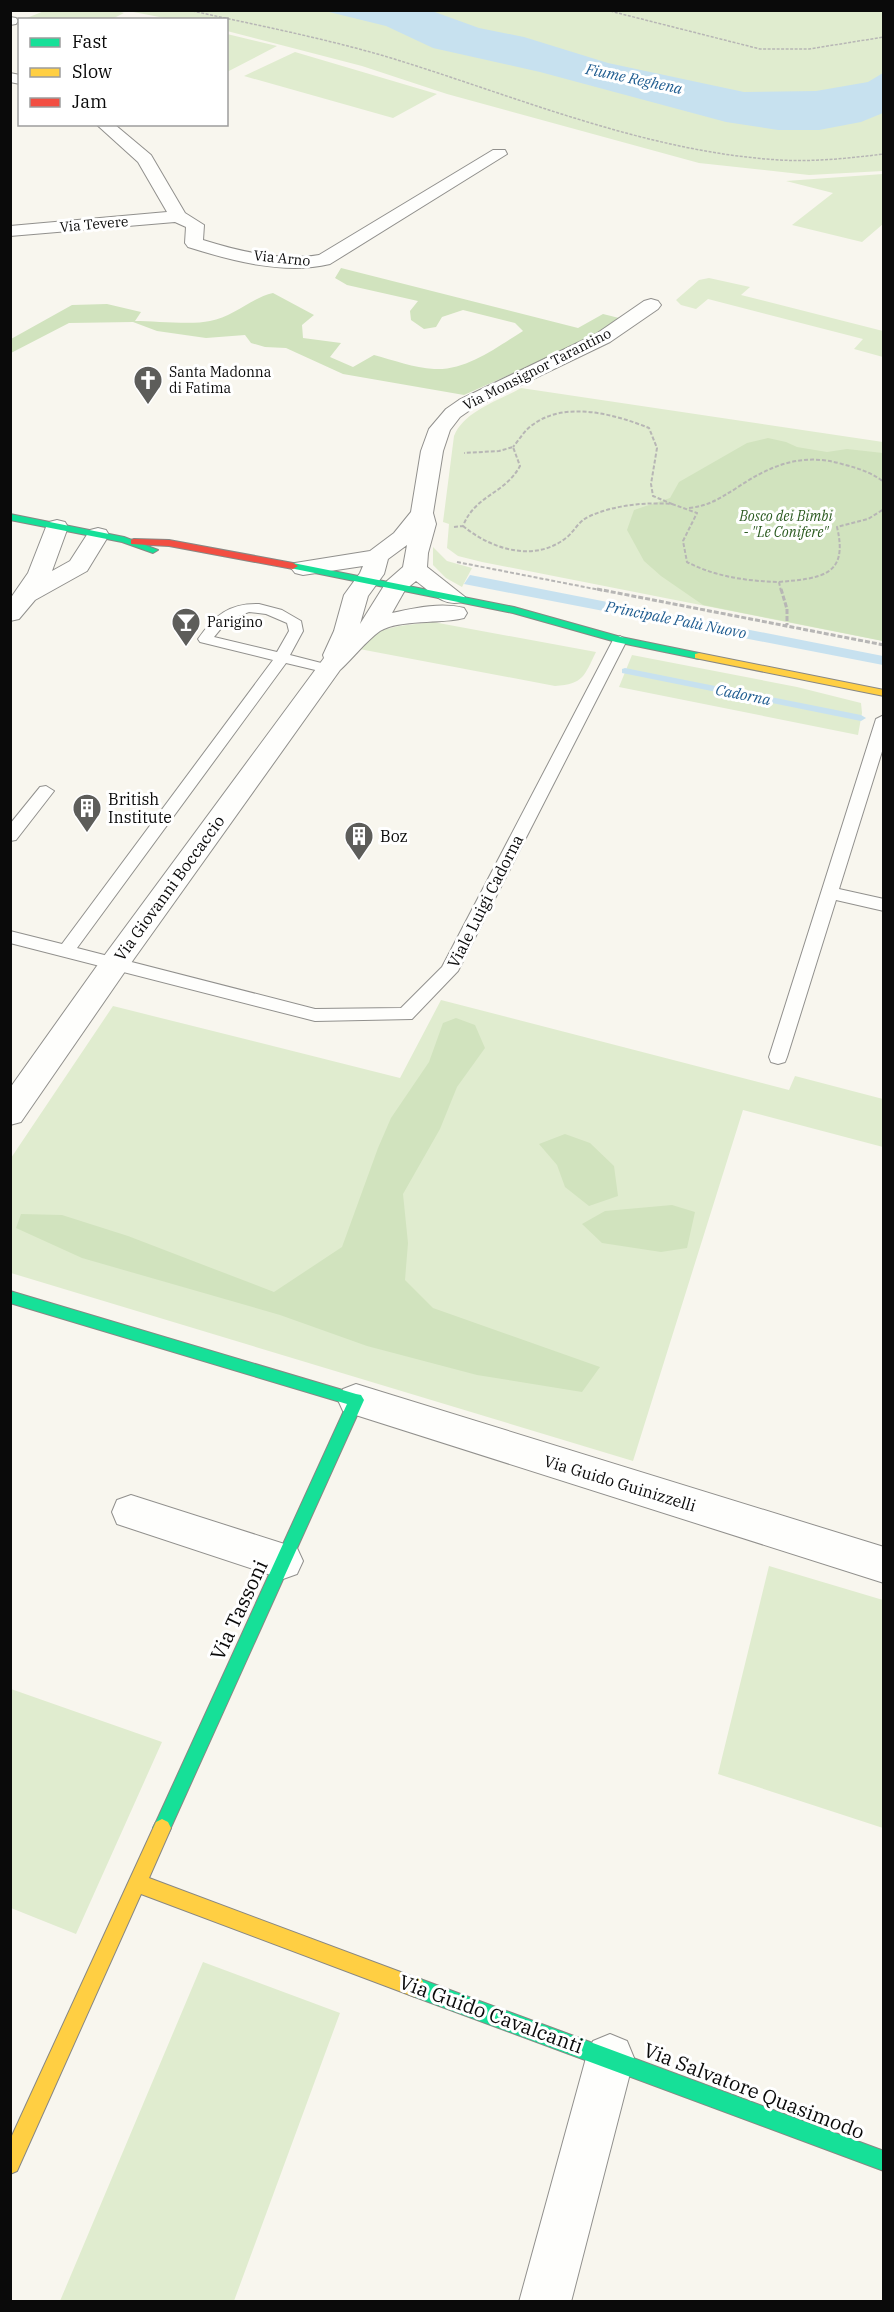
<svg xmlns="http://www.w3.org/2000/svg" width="894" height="2312" font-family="'IBM Plex Serif',serif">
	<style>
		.green { fill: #e0eccf }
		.forest { fill: #d1e3be }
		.water { fill: #c7e1ef }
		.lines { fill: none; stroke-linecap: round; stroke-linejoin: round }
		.stream { fill: #c7e1ef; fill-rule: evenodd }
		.lane-casing { stroke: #91908d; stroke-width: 2 }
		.street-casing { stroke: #91908d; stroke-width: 2 }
		.fast-casing { stroke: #888783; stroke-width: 2 }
		.slow-casing { stroke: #888783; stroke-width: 2 }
		.jam-casing { stroke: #888783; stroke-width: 2 }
		.path-far2 { stroke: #b7b6b5; stroke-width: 1.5; stroke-dasharray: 3 1.5; stroke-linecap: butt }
		.path-far1 { stroke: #b7b6b5; stroke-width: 2; stroke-dasharray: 4 2; stroke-linecap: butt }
		.path { stroke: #b7b6b5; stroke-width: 3; stroke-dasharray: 5 2; stroke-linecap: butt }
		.lane { fill: #fefefc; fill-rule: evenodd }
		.street { fill: #fefefc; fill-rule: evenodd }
		.fast { fill: #16e098; fill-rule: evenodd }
		.slow { fill: #ffcf43; fill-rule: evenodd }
		.jam { fill: #f24e42; fill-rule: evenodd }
		.labels { text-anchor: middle; stroke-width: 6; stroke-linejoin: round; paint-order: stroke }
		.far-street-label { font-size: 14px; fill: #0a0a0a; stroke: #fff }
		.far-poi-label { font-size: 14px; fill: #0a0a0a; stroke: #fff; text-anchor: start }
		.far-park-label { font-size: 14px; font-style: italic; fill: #2c5b21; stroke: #fff }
		.far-water-label { font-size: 15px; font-style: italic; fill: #1f5c90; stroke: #fff }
		.poi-label { font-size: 16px; fill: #0a0a0a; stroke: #fff; text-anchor: start }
		.street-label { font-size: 16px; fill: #0a0a0a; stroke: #fff }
		.near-street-label { font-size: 20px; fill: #0a0a0a; stroke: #fff }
	</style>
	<rect width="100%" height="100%" fill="#f8f6ee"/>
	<path class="green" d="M 114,10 L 124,13 L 114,18 L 115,19 L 22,20 L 44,11 Z
		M 128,11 L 883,11 L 883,171 L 809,175 L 699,163 L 447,94 L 362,66 L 227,31 L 226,20 L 170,19 Z
		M 227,34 L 277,46 L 227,72 Z
		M 295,52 L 437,94 L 393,118 L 244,76 Z
		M 883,174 L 883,224 L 862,242 L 792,225 L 833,193 L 786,181 Z
		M 709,278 L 750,287 L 741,295 L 883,331 L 883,357 L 854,349 L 863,339 L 708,299 L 696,309 L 681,305 L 676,300 L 699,280 Z
		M 521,388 L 883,442 L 883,641 L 482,562 L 458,556 L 447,548 L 449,524 L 443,522 L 454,436 C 464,411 498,401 521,388 Z
		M 433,547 L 447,561 L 472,568 L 462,587 L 446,578 L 433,565 Z
		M 433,622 L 596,652 C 584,676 584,684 555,686 L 354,648 L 375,632 L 399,626 Z
		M 632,655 L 797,687 L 861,703 L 862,713 L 858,735 L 619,687 Z
		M 441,1000 L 789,1090 L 795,1076 L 883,1099 L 883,1147 L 743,1110 L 633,1461 L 11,1273 L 11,1158 L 113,1006 L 400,1078 Z
		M 769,1566 L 883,1600 L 883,1828 L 718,1774 Z
		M 11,1689 L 162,1742 L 76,1934 L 11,1908 Z
		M 203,1962 L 340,2013 L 234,2301 L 60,2301 Z"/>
	<path class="forest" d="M 341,268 L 578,328 L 603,314 L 619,318 L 583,342 L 464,395 L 343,374 L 286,348 L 265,347 L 251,343 L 245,335 L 206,338 L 157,331 L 133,322 L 69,323 L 11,353 L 11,339 L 72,305 L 107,304 L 141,312 L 135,321 C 155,321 192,325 210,321 C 233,317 251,298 273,293 L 314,315 L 302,325 L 303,338 L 341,343 L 330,357 L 353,367 L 374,355 C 393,360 414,368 434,369 C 466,371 497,347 523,331 L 515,323 L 463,310 L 442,317 L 436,327 L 424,329 L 411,320 L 410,311 L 418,301 L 347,285 L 335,278 Z
		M 768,438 L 786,442 L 797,447 L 827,452 L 847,449 L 883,453 L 883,641 L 703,605 L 661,576 L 644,561 L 627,530 L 634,510 L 670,498 L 679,482 L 747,443 Z
		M 456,1018 L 475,1025 L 485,1048 L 457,1087 L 440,1129 L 403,1194 L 408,1243 L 405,1280 L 433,1308 L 600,1367 L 582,1392 L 477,1375 L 367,1346 L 280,1315 L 82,1258 L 16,1228 L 21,1214 L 62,1215 L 128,1236 L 274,1292 L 342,1247 L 378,1148 L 391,1118 L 429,1062 L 443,1023 Z
		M 565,1134 L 590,1143 L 614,1166 L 618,1196 L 589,1206 L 565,1187 L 557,1165 L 539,1144 Z
		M 672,1205 L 695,1212 L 687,1248 L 661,1252 L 602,1243 L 582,1224 L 605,1211 Z"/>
	<path class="water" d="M 325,11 L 432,11 L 479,28 L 524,37 L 608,63 L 744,92 L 816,91 L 868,82 L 883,73 L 883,113 L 861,122 L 819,130 L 778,130 L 726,122 L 540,72 L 433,48 L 386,26 Z
		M 470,575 L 883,656 L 883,665 L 464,584 Z"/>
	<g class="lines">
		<path class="stream" d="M 625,668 L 861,715 L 866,718 L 861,721 L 622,673 L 622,669 Z"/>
		<g class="lane-casing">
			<path id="lane" d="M 259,604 L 282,610 L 301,621 L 303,631 L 290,655 L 333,666 L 335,669 L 328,673 L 286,663 L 77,948 L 315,1009 L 401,1008 L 442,967 L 613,640 L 620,636 L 627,640 L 458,971 L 412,1019 L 315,1021 L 10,943 L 10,931 L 62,944 L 273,660 L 200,642 L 198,639 C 214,616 229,603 259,604 ZM 249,612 L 266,614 L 287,623 L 289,631 L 277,652 L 214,637 L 228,620 Z
				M 884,715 L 884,745 L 839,889 L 884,899 L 884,911 L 836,900 L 787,1057 L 785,1062 L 778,1064 L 771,1062 L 769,1057 L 876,719 Z
				M 46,786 L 54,791 L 16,840 L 10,841 L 10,824 L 40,787 Z"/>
		</g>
		<g class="street-casing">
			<path id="street" d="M 10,17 L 16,18 L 18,21 L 16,24 L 10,25 Z
				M 10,73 L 20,75 L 20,84 L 10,82 Z
				M 96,124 L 114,124 L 151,155 L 185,213 L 204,225 L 203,240 C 238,251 282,262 319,255 L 493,150 L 505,150 L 507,154 L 330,264 C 284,275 232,261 188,247 L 185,243 L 186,227 L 175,222 L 10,236 L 10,226 L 167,212 L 138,162 Z
				M 651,299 L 658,301 L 661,305 L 658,309 L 610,342 L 473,408 L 460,417 L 450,430 L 443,451 L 433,513 L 436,524 L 428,553 L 427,567 L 465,597 L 461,602 C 443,607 430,591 416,581 L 405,590 L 392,613 C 415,608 441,602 464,608 L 467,613 L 464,618 C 441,624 400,619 380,631 C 366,641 353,658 340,670 L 126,970 L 21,1122 L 10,1125 L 10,1088 L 104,956 L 324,658 L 323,655 L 334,631 L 344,595 L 360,573 L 363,566 L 303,575 L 295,573 L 291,568 L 295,563 L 370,551 L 394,533 L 411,512 L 421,451 L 429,429 L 446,409 L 459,400 L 596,334 L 644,301 ZM 407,545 L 403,567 L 387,581 L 360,624 L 368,596 L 384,574 L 388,559 Z
				M 57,520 L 65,522 L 68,527 L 52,571 L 70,561 L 90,530 L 98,528 L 106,530 L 109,535 L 87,571 L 35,600 L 19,619 L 10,621 L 10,599 L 28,573 L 46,527 L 49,522 Z
				M 356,1384 L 884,1547 L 884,1583 L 343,1411 L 338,1400 L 343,1389 Z
				M 131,1495 L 297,1548 L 303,1561 L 297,1574 L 283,1579 L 117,1524 L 112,1512 L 117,1500 Z
				M 610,2034 L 627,2041 L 634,2058 L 571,2302 L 519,2302 L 586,2058 L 593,2041 Z"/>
		</g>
		<g class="fast-casing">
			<path id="fast" d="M 10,514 L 124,537 L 158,550 L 153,553 L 122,542 L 10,520 Z
				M 293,563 L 514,607 L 621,637 L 699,653 L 704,656 L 699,659 L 616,642 L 513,613 L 290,568 L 288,566 Z
				M 10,1291 L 356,1394 L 361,1395 L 364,1400 L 168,1834 L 162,1837 L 156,1834 L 153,1828 L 156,1822 L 347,1404 L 10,1303 Z
				M 415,1977 L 884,2151 L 884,2171 L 415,1997 L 408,1994 L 405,1987 L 408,1980 Z"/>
		</g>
		<g class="slow-casing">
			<path id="slow" d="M 699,653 L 884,690 L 884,696 L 695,658 L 695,654 Z
				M 162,1819 L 168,1822 L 171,1828 L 149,1878 L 422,1980 L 425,1987 L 422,1994 L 415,1997 L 141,1894 L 17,2171 L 10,2174 L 10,2140 L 156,1822 Z"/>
		</g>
		<g class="jam-casing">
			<path id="jam" d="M 134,539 L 169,540 L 293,563 L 298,566 L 293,569 L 169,546 L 131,544 L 131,540 Z"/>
		</g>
		<path class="path-far2" d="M 188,10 C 256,25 324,38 391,58 C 518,97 646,152 780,160 C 815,162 850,158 884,154
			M 606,10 L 760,49 L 809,49 L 884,37"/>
		<path class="path-far1" d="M 672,504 L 697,513 L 683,541 L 687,562 C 716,577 747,581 779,582 L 781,591
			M 689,508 C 708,506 719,499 735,489 C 769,466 801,452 842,464 C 857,468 871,472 884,482
			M 463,526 C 491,549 534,563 566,538 C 575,531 578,521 590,516 C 615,505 645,502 672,504 L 653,496 L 651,484 L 657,448 L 649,428 C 614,414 564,400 531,426 C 524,431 519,440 513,447
			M 454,527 L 463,526 C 475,495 505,494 520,466 L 513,447 L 499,451 L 464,453
			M 457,562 L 605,591
			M 779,582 C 820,578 849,577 837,527 L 868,519 L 884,509"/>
		<path class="path" d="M 597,589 L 884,645
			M 781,589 L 787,609 L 787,625"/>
		<use href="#lane" class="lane"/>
		<use href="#street" class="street"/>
		<use href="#fast" class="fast"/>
		<use href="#slow" class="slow"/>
		<use href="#jam" class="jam"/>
	</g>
	<defs>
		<g id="church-pin" transform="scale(1.5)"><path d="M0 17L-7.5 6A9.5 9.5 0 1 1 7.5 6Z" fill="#5d5d5a" stroke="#fff"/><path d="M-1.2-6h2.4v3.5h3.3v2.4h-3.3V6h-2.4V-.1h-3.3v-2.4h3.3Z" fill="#fff"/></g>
		<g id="bar-pin" transform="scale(1.5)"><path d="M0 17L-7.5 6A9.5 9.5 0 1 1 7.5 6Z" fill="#5d5d5a" stroke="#fff"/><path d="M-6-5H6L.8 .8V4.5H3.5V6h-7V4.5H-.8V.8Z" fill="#fff"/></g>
		<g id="building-pin" transform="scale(1.5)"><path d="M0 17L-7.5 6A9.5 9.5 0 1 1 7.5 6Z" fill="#5d5d5a" stroke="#fff"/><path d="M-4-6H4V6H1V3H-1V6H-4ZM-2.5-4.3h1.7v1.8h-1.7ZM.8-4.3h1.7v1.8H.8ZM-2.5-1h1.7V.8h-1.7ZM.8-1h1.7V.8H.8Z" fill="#fff"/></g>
	</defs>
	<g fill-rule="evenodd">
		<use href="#church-pin" x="148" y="380"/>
		<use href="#bar-pin" x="186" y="622"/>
		<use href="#building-pin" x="87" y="808"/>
		<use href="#building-pin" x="359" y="836"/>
	</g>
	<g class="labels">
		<g class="far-street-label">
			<text transform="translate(94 224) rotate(-5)" y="5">Via Tevere</text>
			<text transform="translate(282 258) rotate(6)" y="5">Via Arno</text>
			<text transform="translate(537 369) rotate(-27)" y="5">Via Monsignor Tarantino</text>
		</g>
		<g class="far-poi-label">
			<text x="169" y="377">Santa Madonna<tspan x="169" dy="16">di Fatima</tspan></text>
			<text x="207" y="627">Parigino</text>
		</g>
		<g class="far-park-label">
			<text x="786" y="521">Bosco dei Bimbi<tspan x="786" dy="16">- "Le Conifere"</tspan></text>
		</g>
		<g class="far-water-label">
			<text transform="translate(634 79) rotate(12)" y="5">Fiume Reghena</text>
			<text transform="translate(676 620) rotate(11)" y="5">Principale Palù Nuovo</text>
			<text transform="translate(743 695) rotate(11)" y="5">Cadorna</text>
		</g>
		<g class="poi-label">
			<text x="108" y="805">British<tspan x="108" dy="18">Institute</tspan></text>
			<text x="380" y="842">Boz</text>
		</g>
		<g class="street-label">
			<text transform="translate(169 888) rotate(-54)" y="6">Via Giovanni Boccaccio</text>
			<text transform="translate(485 901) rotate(-63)" y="6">Viale Luigi Cadorna</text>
			<text transform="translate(620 1483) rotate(17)" y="6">Via Guido Guinizzelli</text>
		</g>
		<g class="near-street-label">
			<text transform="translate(239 1610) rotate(-65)" y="7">Via Tassoni</text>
			<text transform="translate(491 2014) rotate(20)" y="7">Via Guido Cavalcanti</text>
			<text transform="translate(754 2091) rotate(21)" y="7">Via Salvatore Quasimodo</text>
		</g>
	</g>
	<rect width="894" height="2312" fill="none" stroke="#0a0a0a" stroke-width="24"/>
	<rect x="18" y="18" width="210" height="108" fill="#ffffff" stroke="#9d9d9d" stroke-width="1.5"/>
	<rect x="30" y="38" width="30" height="9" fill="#16e098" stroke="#9d9d9d" stroke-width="1.5"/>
	<text x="72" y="48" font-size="18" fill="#0a0a0a">Fast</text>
	<rect x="30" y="68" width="30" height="9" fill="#ffcf43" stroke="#9d9d9d" stroke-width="1.5"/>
	<text x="72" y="78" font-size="18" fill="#0a0a0a">Slow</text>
	<rect x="30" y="98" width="30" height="9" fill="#f24e42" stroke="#9d9d9d" stroke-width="1.5"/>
	<text x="72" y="108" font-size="18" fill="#0a0a0a">Jam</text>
</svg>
